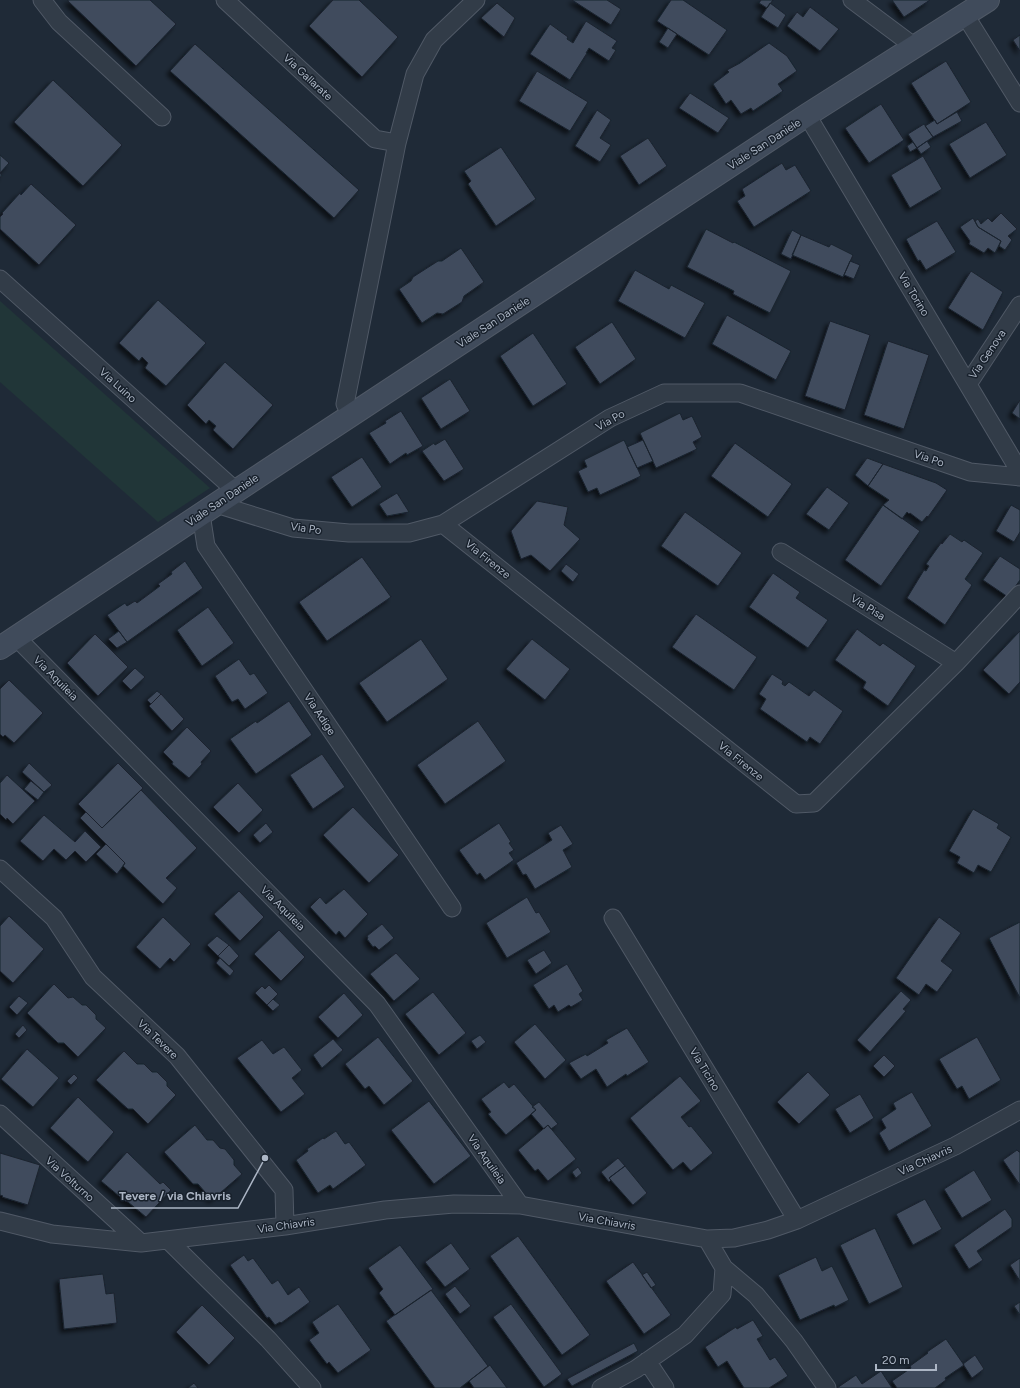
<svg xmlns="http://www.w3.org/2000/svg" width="1020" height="1388" font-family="Figtree,sans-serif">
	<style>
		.green { fill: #213638 }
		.building { fill: #3f4c5d; stroke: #1a232e; filter: url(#shadow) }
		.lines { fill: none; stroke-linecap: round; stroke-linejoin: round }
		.street-casing { stroke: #505966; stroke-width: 19 }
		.secondary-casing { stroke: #505966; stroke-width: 24 }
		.street { stroke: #323c48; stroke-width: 17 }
		.secondary { stroke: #404b5b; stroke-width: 22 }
		.labels { text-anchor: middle; stroke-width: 3; stroke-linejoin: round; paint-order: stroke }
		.street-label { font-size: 11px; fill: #acb6c5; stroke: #18212c }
		.leader { fill: none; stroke: #acb6c5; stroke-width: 1.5 }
		.callout-dot { fill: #acb6c5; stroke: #18212c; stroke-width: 1.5 }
		.callout-label { font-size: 12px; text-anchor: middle; font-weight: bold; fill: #acb6c5; stroke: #18212c; stroke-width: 3; stroke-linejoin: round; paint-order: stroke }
	</style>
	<defs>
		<filter id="shadow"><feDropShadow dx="-3.5" dy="3.5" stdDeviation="2" flood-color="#0009"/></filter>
	</defs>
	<rect width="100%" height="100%" fill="#1f2a37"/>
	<path class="green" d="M 0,301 L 210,488 L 158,522 L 0,382 Z"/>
	<path class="building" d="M 68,0 L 150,0 L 176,24 L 136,66 L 68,1 Z
		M 333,0 L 359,0 L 398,37 L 362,77 L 309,26 Z
		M 572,0 L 607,0 L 621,9 L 611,25 Z
		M 671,0 L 683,0 L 727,30 L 709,55 L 657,21 Z
		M 761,0 L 773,0 L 767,8 L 759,3 Z
		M 892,0 L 930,0 L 904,17 Z
		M 497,3 L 515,18 L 504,37 L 481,18 Z
		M 770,3 L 786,15 L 778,28 L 761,17 Z
		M 810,7 L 839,29 L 820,51 L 787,26 L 797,12 L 803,17 Z
		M 586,21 L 617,41 L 612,48 L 616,50 L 609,61 L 589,48 L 586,53 L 587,53 L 570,80 L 530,54 L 550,24 L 568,37 L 567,39 L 573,43 Z
		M 668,28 L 677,34 L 668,48 L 659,42 Z
		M 1020,35 L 1020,51 L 1013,40 Z
		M 769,43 L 787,56 L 797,71 L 778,84 L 783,91 L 753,111 L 751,108 L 741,114 L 731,100 L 726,104 L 713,84 L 729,72 L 727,70 L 740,63 Z
		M 195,44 L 359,190 L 334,218 L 170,71 Z
		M 946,61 L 971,102 L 937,124 L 911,83 Z
		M 537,71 L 588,102 L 570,131 L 519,101 Z
		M 53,80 L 122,145 L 83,186 L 14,122 Z
		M 690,93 L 729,118 L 718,133 L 679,108 Z
		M 881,104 L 904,140 L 869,163 L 845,128 Z
		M 597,110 L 611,120 L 600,138 L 611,145 L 600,162 L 575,146 Z
		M 957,112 L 962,121 L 933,137 L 925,126 L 935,120 L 937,124 Z
		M 986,122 L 1007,155 L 970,178 L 949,144 Z
		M 924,124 L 933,137 L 917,148 L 908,134 Z
		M 648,138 L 667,166 L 639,185 L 620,156 Z
		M 927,141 L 931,147 L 921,154 L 917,148 Z
		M 913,142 L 917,148 L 910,152 L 907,146 Z
		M 501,147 L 536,199 L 496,226 L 468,184 L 471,181 L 464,171 Z
		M 0,155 L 9,163 L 0,173 L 2,175 L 0,178 Z
		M 923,156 L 942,189 L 910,208 L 891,175 Z
		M 782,163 L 786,170 L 795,165 L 811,191 L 754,227 L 737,201 L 745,196 L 742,189 Z
		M 31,184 L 76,225 L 39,265 L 0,229 L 0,217 L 3,214 L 2,213 L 20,193 L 21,195 Z
		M 1001,213 L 1017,229 L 1008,236 L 1012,240 L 1005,250 L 999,246 L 1001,241 L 978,227 L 975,221 L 978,219 L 981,224 L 988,218 L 992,222 Z
		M 973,218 L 978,227 L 1001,241 L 995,253 L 988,248 L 984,253 L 969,244 L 970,241 L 960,227 Z
		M 937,221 L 956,252 L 926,270 L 920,260 L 918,261 L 906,239 Z
		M 706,229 L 733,243 L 734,242 L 791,271 L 770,313 L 733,294 L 734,291 L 687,267 Z
		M 792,230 L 801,235 L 791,259 L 781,254 Z
		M 801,235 L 829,247 L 831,244 L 853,255 L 843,277 L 792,255 Z
		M 461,248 L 484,282 L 464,296 L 462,302 L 443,314 L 437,313 L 422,323 L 399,289 L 411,281 L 413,277 L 438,261 L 442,261 Z
		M 850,261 L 860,265 L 854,279 L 844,275 Z
		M 635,270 L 669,289 L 671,285 L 705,303 L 685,338 L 618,301 Z
		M 971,271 L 1003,292 L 983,330 L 948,308 Z
		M 158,300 L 206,343 L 166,386 L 145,368 L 148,363 L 142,357 L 139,361 L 119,343 Z
		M 727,315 L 791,351 L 776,380 L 712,344 Z
		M 830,321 L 870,335 L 845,410 L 805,396 Z
		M 612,322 L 636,359 L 600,384 L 575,347 Z
		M 533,333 L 567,384 L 533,406 L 500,356 Z
		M 888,341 L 929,355 L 904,429 L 864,415 Z
		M 225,362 L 273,405 L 233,449 L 213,430 L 216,426 L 209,420 L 206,424 L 187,405 Z
		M 450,379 L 470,411 L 441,429 L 421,398 Z
		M 1020,400 L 1020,419 L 1012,413 Z
		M 401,411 L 423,446 L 407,455 L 406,453 L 390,464 L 369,433 L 386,423 L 385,421 Z
		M 680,413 L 683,420 L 692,416 L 702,437 L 693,442 L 697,449 L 656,468 L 640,433 Z
		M 445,439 L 464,469 L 444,481 L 422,451 L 434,443 L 435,445 Z
		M 624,440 L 641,476 L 600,495 L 597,488 L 588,492 L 578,471 L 587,467 L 584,460 Z
		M 643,440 L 653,461 L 637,468 L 627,447 Z
		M 735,443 L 792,484 L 768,517 L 711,476 Z
		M 362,457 L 382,487 L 352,507 L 331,477 Z
		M 867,458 L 883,464 L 868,486 L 855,475 Z
		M 883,464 L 936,483 L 947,490 L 928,517 L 927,516 L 922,522 L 910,513 L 909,514 L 907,512 L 902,519 L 883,505 L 889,500 L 868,486 Z
		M 827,487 L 849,503 L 829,530 L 806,514 Z
		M 397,493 L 409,512 L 387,516 L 379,504 Z
		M 537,501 L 568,507 L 564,525 L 580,539 L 550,571 L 531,555 L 521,559 L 511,531 Z
		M 883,505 L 920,531 L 881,586 L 845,560 Z
		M 1011,505 L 1020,510 L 1020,532 L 1014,542 L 996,531 Z
		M 685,512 L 742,553 L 718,586 L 661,546 Z
		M 950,534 L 962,542 L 964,540 L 983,553 L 965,579 L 972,585 L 945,625 L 907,598 L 924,570 L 926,571 L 929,566 L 926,564 L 941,543 L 942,544 Z
		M 1000,556 L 1020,569 L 1020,580 L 1008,597 L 983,580 Z
		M 362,557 L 391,597 L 327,641 L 299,602 Z
		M 185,561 L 203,588 L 127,642 L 107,615 L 125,603 L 127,606 L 135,601 L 137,603 L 160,586 L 158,584 L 172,574 L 171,572 Z
		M 566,564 L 579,574 L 573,582 L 561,571 Z
		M 773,573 L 800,592 L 796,598 L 828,620 L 808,648 L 749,607 Z
		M 208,607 L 234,643 L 202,666 L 177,630 Z
		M 696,614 L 757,657 L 734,690 L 672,647 Z
		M 857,629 L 880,646 L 883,643 L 916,666 L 888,706 L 863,688 L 866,682 L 835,660 Z
		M 119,631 L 127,642 L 117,648 L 108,639 Z
		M 1020,631 L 1020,682 L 1009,694 L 983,670 Z
		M 95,634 L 128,667 L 98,696 L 67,663 Z
		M 421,639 L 448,679 L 387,722 L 359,683 Z
		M 532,639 L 570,669 L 545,700 L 506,669 Z
		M 239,659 L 250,675 L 254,673 L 268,693 L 245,709 L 238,699 L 232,702 L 215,676 Z
		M 135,668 L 145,677 L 131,690 L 122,681 Z
		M 772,674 L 783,681 L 782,684 L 785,686 L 789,682 L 809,696 L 814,690 L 843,711 L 820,744 L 810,737 L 807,742 L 760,709 L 766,699 L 759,694 Z
		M 9,680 L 43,713 L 14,743 L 5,735 L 3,737 L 0,734 L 0,689 Z
		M 157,691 L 161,694 L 151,704 L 147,700 Z
		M 161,694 L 184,719 L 172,731 L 149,706 Z
		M 289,701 L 312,735 L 256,774 L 230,739 L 256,721 L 257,723 Z
		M 478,721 L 506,761 L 445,804 L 417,765 Z
		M 187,727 L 211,751 L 201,762 L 202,764 L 189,778 L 172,764 L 173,762 L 163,752 Z
		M 322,754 L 345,787 L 313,809 L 290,775 Z
		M 29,763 L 52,785 L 44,792 L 22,772 Z
		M 118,763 L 143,788 L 102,828 L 78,804 Z
		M 7,775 L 35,801 L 13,824 L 7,818 L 6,820 L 0,814 L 0,783 Z
		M 31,781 L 44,792 L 38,800 L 34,797 L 24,789 Z
		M 238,783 L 263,810 L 239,833 L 213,807 Z
		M 141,790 L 197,848 L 166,878 L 177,888 L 163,904 L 123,866 L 125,863 L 80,818 L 86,812 L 102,828 Z
		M 353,807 L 399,855 L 369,883 L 323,835 Z
		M 973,809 L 999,824 L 997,828 L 1011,837 L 991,872 L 978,865 L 974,873 L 957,863 L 960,857 L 949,851 Z
		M 44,815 L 75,842 L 85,831 L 101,847 L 86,862 L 75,851 L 66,860 L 54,849 L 43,861 L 20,841 Z
		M 266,823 L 273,832 L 260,843 L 253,835 Z
		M 499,823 L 511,842 L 509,843 L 514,850 L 509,853 L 514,860 L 485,880 L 480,873 L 477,875 L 459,850 Z
		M 561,825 L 573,844 L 563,850 L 572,867 L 535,889 L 526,874 L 523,875 L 516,863 L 552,840 L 548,833 Z
		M 106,844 L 125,863 L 117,874 L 96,854 Z
		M 344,889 L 368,914 L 345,938 L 339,931 L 336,935 L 310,907 L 320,897 L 326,904 Z
		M 239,891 L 264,917 L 240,941 L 214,914 Z
		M 527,897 L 536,913 L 539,912 L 551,932 L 507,958 L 486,923 Z
		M 9,916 L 44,949 L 13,983 L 0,971 L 0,926 Z
		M 163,917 L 191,944 L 174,962 L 170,958 L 160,969 L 136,947 Z
		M 939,917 L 961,933 L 941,961 L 953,970 L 937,992 L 926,984 L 919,995 L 896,978 Z
		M 1020,922 L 1020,998 L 989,938 Z
		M 382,924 L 394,938 L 379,950 L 375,946 L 373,947 L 367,939 L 368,938 L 367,936 Z
		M 279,930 L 305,957 L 281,981 L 254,954 Z
		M 217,936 L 229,945 L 218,956 L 207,945 Z
		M 229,945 L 239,956 L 229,966 L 218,956 Z
		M 544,950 L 552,963 L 536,974 L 527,960 Z
		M 396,953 L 420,979 L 394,1001 L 370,974 Z
		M 220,958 L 234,971 L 230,976 L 216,963 Z
		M 567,964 L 583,991 L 579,994 L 583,1000 L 571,1007 L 569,1005 L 558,1012 L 554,1005 L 549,1009 L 533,985 Z
		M 54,984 L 68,998 L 73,997 L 82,1005 L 86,1005 L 96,1015 L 96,1019 L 106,1028 L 78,1057 L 64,1043 L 58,1043 L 27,1013 Z
		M 269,985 L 278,994 L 267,1005 L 255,993 L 262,986 L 265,989 Z
		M 901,991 L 911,1000 L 903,1009 L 906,1011 L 870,1052 L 857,1040 Z
		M 433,992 L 466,1033 L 439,1055 L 405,1014 Z
		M 344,993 L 363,1015 L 338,1038 L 318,1017 Z
		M 19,996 L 28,1003 L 17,1015 L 9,1007 Z
		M 273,999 L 280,1005 L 273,1011 L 267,1005 Z
		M 535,1024 L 566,1060 L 545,1079 L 514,1042 Z
		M 23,1025 L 27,1030 L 19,1038 L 15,1034 Z
		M 627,1028 L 649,1062 L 627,1076 L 626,1074 L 607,1087 L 596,1069 L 581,1079 L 569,1063 L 586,1054 L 587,1056 L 608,1043 L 606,1040 Z
		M 480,1035 L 486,1042 L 477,1049 L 471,1041 Z
		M 378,1037 L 413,1081 L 384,1105 L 369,1086 L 365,1089 L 345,1064 Z
		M 977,1037 L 1001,1080 L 969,1099 L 962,1086 L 957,1089 L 939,1059 Z
		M 333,1039 L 343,1050 L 322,1068 L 313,1055 Z
		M 262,1040 L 273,1054 L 284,1047 L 302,1070 L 292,1078 L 305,1094 L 281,1112 L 237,1058 Z
		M 27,1049 L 59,1078 L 33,1107 L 1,1079 Z
		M 124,1051 L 137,1064 L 144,1064 L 152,1072 L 157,1072 L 167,1082 L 167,1086 L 176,1095 L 148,1124 L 133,1109 L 128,1109 L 96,1080 Z
		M 884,1055 L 895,1066 L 884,1077 L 873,1066 Z
		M 808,1072 L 830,1095 L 799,1124 L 777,1102 Z
		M 74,1074 L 78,1078 L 71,1085 L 67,1081 Z
		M 680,1076 L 701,1101 L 681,1117 L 689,1127 L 691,1126 L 713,1153 L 691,1171 L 683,1162 L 673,1170 L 630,1118 Z
		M 504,1082 L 509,1088 L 514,1084 L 536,1110 L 506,1135 L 488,1114 L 491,1112 L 481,1099 Z
		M 912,1092 L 932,1126 L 889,1151 L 879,1133 L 886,1128 L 881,1119 L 896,1109 L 893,1103 Z
		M 860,1094 L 874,1118 L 850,1133 L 835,1109 Z
		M 78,1097 L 114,1132 L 88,1162 L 50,1128 Z
		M 429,1101 L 471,1156 L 434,1184 L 391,1130 Z
		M 539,1102 L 558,1124 L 551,1129 L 548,1125 L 544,1129 L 531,1114 L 536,1110 L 532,1107 Z
		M 195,1125 L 207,1140 L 213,1140 L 220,1148 L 225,1149 L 234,1160 L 234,1165 L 242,1174 L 212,1200 L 198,1184 L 193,1184 L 164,1152 Z
		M 548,1125 L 576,1159 L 548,1181 L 538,1169 L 535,1171 L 518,1150 Z
		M 336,1131 L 345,1144 L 349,1142 L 366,1165 L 333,1189 L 330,1185 L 318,1193 L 296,1160 L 308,1151 L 307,1149 L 323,1138 L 324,1139 Z
		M 1017,1150 L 1019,1152 L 1020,1152 L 1020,1185 L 1003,1160 Z
		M 127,1152 L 160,1184 L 163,1182 L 171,1190 L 146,1217 L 128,1202 L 125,1201 L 101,1181 Z
		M 0,1153 L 40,1165 L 28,1205 L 2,1197 L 3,1196 L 0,1195 Z
		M 618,1158 L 625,1166 L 609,1178 L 611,1180 L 609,1182 L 601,1172 Z
		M 625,1166 L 647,1193 L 633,1205 L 609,1178 Z
		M 578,1167 L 582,1173 L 576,1178 L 572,1172 Z
		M 974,1170 L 992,1200 L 962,1218 L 944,1189 Z
		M 925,1199 L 942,1229 L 913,1245 L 896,1214 Z
		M 1005,1209 L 1012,1219 L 1012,1227 L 977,1251 L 983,1260 L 969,1269 L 954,1245 Z
		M 875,1228 L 903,1287 L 869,1304 L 840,1245 Z
		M 518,1236 L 590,1335 L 562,1355 L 490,1256 Z
		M 451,1243 L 470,1269 L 445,1287 L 425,1262 Z
		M 400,1245 L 433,1289 L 395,1315 L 379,1293 L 383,1289 L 368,1268 Z
		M 244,1255 L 248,1261 L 253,1258 L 272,1284 L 278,1280 L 288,1295 L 299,1287 L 310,1302 L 281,1323 L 280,1322 L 275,1325 L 269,1317 L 267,1318 L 230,1265 Z
		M 816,1257 L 822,1271 L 832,1266 L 849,1300 L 835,1307 L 834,1305 L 800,1320 L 778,1275 Z
		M 1020,1258 L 1020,1281 L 1010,1265 Z
		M 633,1262 L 671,1315 L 644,1334 L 606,1281 Z
		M 647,1272 L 656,1285 L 651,1288 L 642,1275 Z
		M 103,1274 L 106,1294 L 114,1293 L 117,1323 L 64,1329 L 59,1279 Z
		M 455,1286 L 471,1306 L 460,1314 L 445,1294 Z
		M 431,1290 L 488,1366 L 460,1388 L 435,1388 L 386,1321 Z
		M 1020,1302 L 1020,1315 L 1014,1306 Z
		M 338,1304 L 371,1350 L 338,1373 L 329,1362 L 327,1364 L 309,1340 L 319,1333 L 312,1322 Z
		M 511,1304 L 562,1374 L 544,1387 L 493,1317 Z
		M 202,1305 L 235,1338 L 209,1365 L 176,1332 Z
		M 753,1320 L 763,1336 L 757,1339 L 770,1360 L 775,1357 L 788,1376 L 769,1388 L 744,1388 L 727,1361 L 718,1367 L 705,1347 L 736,1327 L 737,1329 Z
		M 946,1339 L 964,1365 L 945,1378 L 946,1380 L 935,1388 L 897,1388 L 892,1381 L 911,1368 L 910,1366 L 928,1353 L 927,1352 Z
		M 634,1343 L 638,1351 L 572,1386 L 567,1379 Z
		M 975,1355 L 984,1369 L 972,1378 L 963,1364 Z
		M 490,1365 L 492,1368 L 507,1388 L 474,1388 L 469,1381 Z
		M 881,1371 L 892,1388 L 837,1388 L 856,1375 L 862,1384 Z
		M 194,1383 L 198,1388 L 188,1388 Z"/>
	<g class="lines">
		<g class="street-casing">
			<path id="street" d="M 42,0 L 59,22 L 162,117
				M 225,0 L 375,139 L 397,143
				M 852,0 L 915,47
				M 965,15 L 1020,103
				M 807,115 L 1020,472
				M 0,279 L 236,491
				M 968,384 L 1020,305
				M 351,415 L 345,404 L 397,143 L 415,74 L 434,40 L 476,0
				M 216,504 L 293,528 L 349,533 L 409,533 L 443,524 L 610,418 L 664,393 L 740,393 L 970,472 L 1020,477
				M 201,514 L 206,546 L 452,908
				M 443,524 L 796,804 L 814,803 L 956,663 L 1020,594
				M 781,552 L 956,663
				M 16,637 L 377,1004 L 520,1205
				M 0,869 L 54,918 L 93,977 L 177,1056 L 284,1190 L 285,1226
				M 613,918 L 797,1220
				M 0,1114 L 141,1243
				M 0,1221 L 52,1234 L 141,1243 L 285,1226 L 385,1210 L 454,1204 L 520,1205 L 707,1239 L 734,1238 L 768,1230 L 797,1220 L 955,1146 L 1020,1110
				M 168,1240 L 268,1339 L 312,1388
				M 724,1268 L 756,1295 L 794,1341 L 827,1388
				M 647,1361 L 665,1388
				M 601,1388 L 636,1369 L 685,1335 L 722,1294 L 724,1268 L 707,1239"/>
		</g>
		<g class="secondary-casing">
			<path id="secondary" d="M 0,648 L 236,491 L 807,115 L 988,0"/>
		</g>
		<use href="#street" class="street"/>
		<use href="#secondary" class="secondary"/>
	</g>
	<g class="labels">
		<g class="street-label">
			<text transform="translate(308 77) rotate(43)" y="4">Via Gallarate</text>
			<text transform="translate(764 144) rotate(-33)" y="4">Viale San Daniele</text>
			<text transform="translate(914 294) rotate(59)" y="4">Via Torino</text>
			<text transform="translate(493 322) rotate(-33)" y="4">Viale San Daniele</text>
			<text transform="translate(987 354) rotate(-56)" y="4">Via Genova</text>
			<text transform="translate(118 385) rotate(42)" y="4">Via Luino</text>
			<text transform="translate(610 420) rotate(-29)" y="4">Via Po</text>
			<text transform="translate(929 458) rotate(19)" y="4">Via Po</text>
			<text transform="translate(222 500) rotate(-34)" y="4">Viale San Daniele</text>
			<text transform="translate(306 528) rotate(8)" y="4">Via Po</text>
			<text transform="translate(488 559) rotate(39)" y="4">Via Firenze</text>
			<text transform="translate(868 607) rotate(32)" y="4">Via Pisa</text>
			<text transform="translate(56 678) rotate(45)" y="4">Via Aquileia</text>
			<text transform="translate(320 714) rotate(56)" y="4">Via Adige</text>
			<text transform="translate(741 761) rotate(39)" y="4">Via Firenze</text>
			<text transform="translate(283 908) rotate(45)" y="4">Via Aquileia</text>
			<text transform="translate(158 1039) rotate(44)" y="4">Via Tevere</text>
			<text transform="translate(705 1069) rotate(59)" y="4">Via Ticino</text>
			<text transform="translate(487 1159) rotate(55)" y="4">Via Aquileia</text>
			<text transform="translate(925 1160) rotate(-25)" y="4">Via Chiavris</text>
			<text transform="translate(70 1179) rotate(42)" y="4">Via Volturno</text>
			<text transform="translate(607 1221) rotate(10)" y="4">Via Chiavris</text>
			<text transform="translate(286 1225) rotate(-8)" y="4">Via Chiavris</text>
		</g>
	</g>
	<path class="leader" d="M265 1158L238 1208H111"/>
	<circle class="callout-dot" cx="265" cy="1158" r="4"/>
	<g class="callout-label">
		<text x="175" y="1200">Tevere / via Chiavris</text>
	</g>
	<path d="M876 1364v6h60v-6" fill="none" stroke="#acb6c5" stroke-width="2"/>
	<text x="882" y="1364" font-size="12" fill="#acb6c5" stroke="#18212c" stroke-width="3" paint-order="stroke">20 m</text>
</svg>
